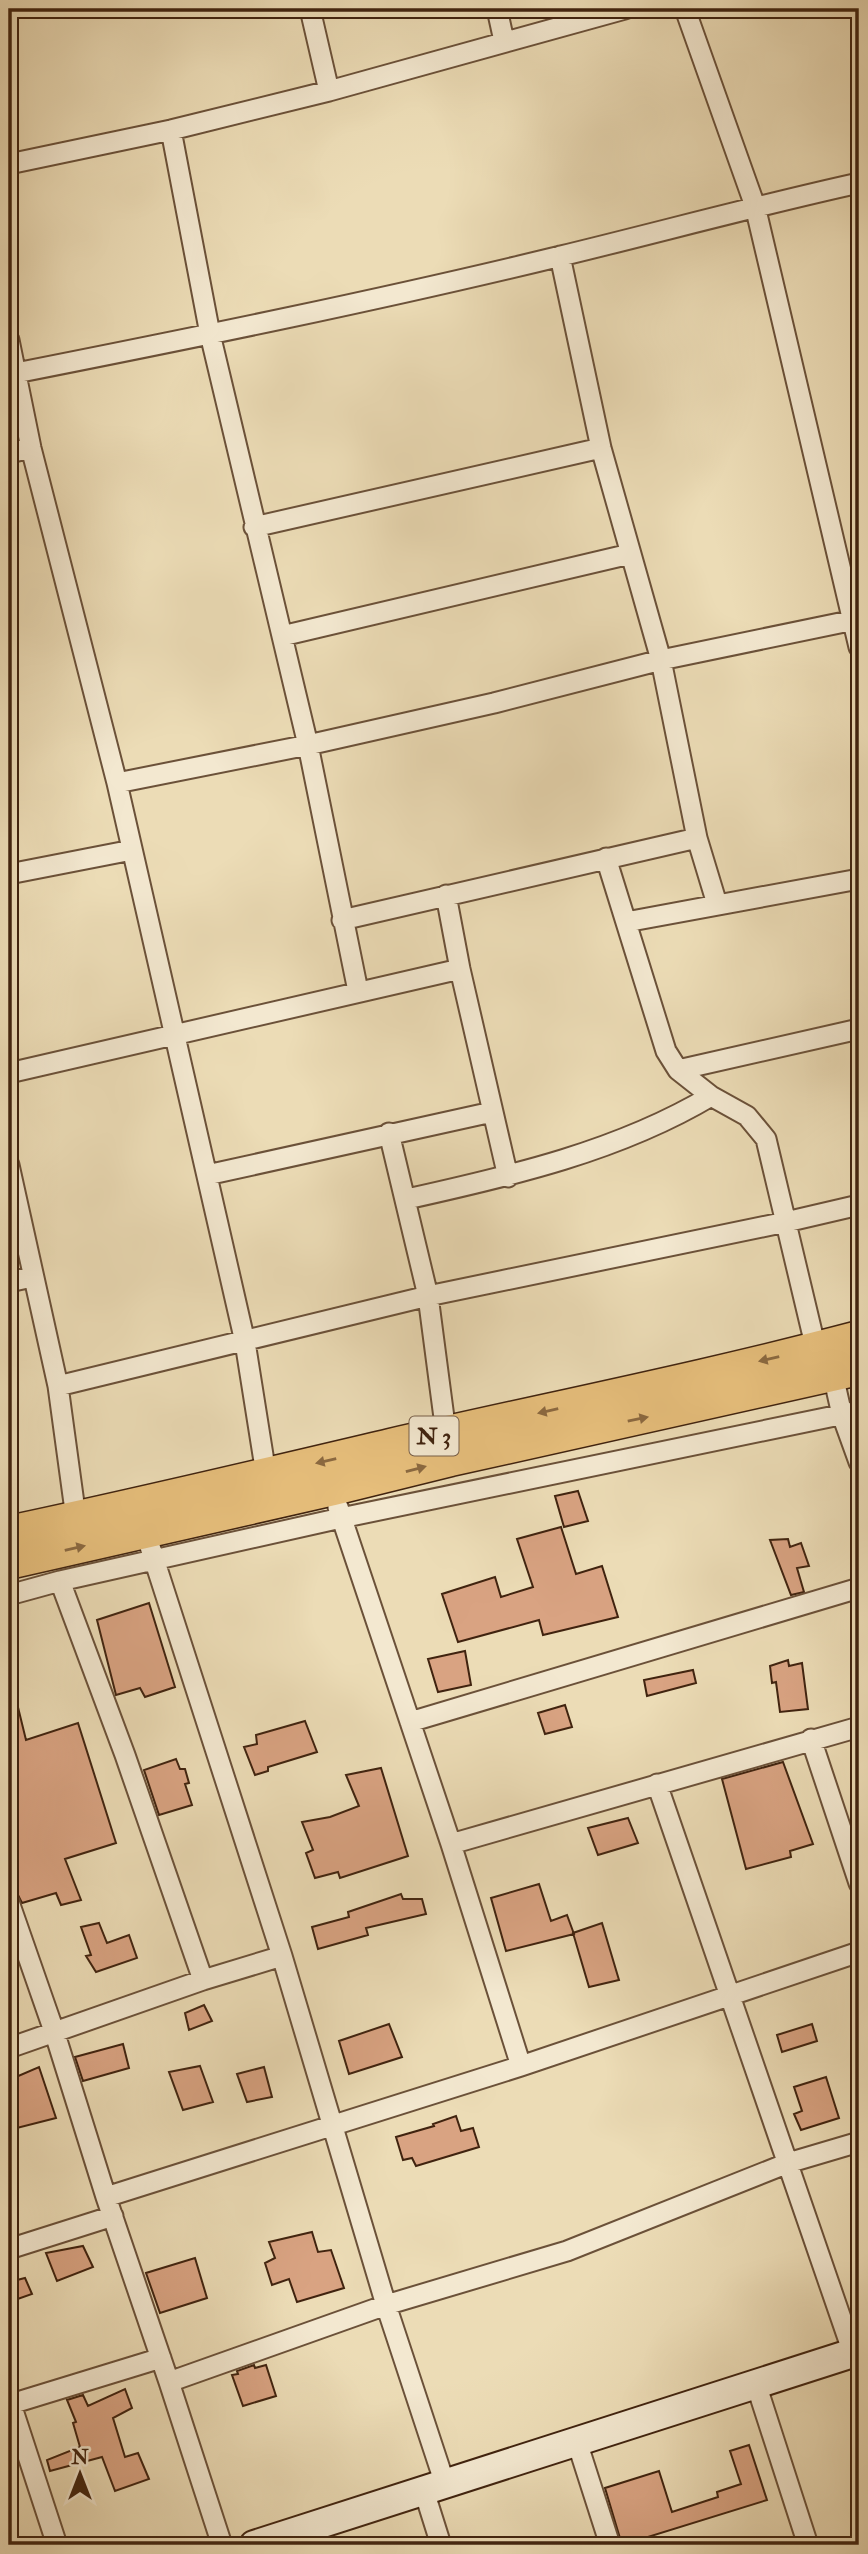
<svg xmlns="http://www.w3.org/2000/svg" width="868" height="2554" font-family="'IM FELL Double Pica',serif">
	<style>
		.building { fill: #d9a382; stroke: #40230f; stroke-width: 2 }
		.lines { fill: none; stroke-linecap: round; stroke-linejoin: round }
		.street-casing { stroke: #6b5139; stroke-width: 23 }
		.secondary-casing { stroke: #40230f; stroke-width: 32 }
		.primary-casing { stroke: #40230f; stroke-width: 35 }
		.street { stroke: #f3e8d0; stroke-width: 19 }
		.secondary { stroke: #f3e8d0; stroke-width: 28 }
		.primary { stroke: #e6be7b; stroke-width: 32 }
		.oneway { fill: #8b6940 }
		.labels { text-anchor: middle; stroke-width: 6; stroke-linejoin: round; paint-order: stroke }
		.shield { fill: #f3e8d0; stroke: #765e49; stroke-width: 2 }
		.shield-label { font-size: 23px; font-weight: bold; fill: #40230f }
	</style>
	<rect width="100%" height="100%" fill="#ecdcb6"/>
	<filter id="stains"><feTurbulence type="fractalNoise" baseFrequency=".00286" numOctaves="4"/><feColorMatrix values="0 0 0 0 .2 0 0 0 0 .09 0 0 0 0 .02 0 0 0 .5 -.17"/></filter>
	<radialGradient id="worn" r=".72"><stop offset=".6" stop-color="#630" stop-opacity="0"/><stop offset="1" stop-color="#630" stop-opacity=".3"/></radialGradient>
	<path class="building" d="M 578,1491 L 588,1521 L 564,1527 L 555,1496 Z
		M 561,1527 L 576,1574 L 602,1566 L 618,1617 L 543,1635 L 539,1620 L 458,1642 L 442,1594 L 495,1577 L 501,1597 L 533,1587 L 517,1539 Z
		M 788,1539 L 790,1547 L 801,1543 L 809,1566 L 797,1568 L 804,1592 L 791,1595 L 770,1540 Z
		M 149,1603 L 175,1687 L 145,1697 L 140,1688 L 116,1695 L 97,1620 Z
		M 465,1651 L 471,1685 L 438,1692 L 428,1659 Z
		M 788,1660 L 789,1666 L 802,1663 L 808,1709 L 780,1712 L 776,1682 L 772,1683 L 770,1666 Z
		M 693,1670 L 696,1683 L 647,1696 L 644,1680 Z
		M 15,1695 L 26,1740 L 78,1723 L 116,1843 L 65,1859 L 81,1900 L 61,1905 L 56,1893 L 22,1903 L 17,1893 L 13,1891 L 9,1875 L 9,1696 Z
		M 565,1705 L 572,1727 L 545,1734 L 538,1713 Z
		M 305,1721 L 317,1752 L 268,1767 L 268,1771 L 255,1775 L 244,1747 L 257,1744 L 256,1735 Z
		M 176,1759 L 180,1769 L 185,1769 L 189,1783 L 185,1784 L 192,1805 L 159,1815 L 144,1770 Z
		M 783,1762 L 813,1844 L 790,1851 L 791,1857 L 746,1869 L 722,1779 Z
		M 381,1768 L 408,1856 L 340,1878 L 338,1872 L 315,1878 L 306,1853 L 313,1850 L 302,1822 L 330,1817 L 359,1806 L 346,1775 Z
		M 628,1818 L 638,1843 L 598,1855 L 588,1828 Z
		M 539,1884 L 551,1921 L 567,1915 L 574,1934 L 506,1951 L 491,1898 Z
		M 401,1894 L 403,1899 L 422,1899 L 426,1914 L 366,1928 L 368,1935 L 318,1949 L 312,1927 L 349,1917 L 348,1912 Z
		M 99,1923 L 107,1943 L 129,1935 L 137,1958 L 96,1972 L 86,1956 L 91,1955 L 81,1927 Z
		M 602,1923 L 619,1980 L 589,1987 L 573,1933 Z
		M 204,2005 L 212,2021 L 189,2030 L 185,2013 Z
		M 389,2024 L 402,2057 L 349,2074 L 339,2041 Z
		M 812,2024 L 817,2041 L 782,2052 L 777,2035 Z
		M 123,2044 L 129,2068 L 83,2081 L 75,2057 Z
		M 200,2066 L 213,2102 L 183,2110 L 169,2072 Z
		M 39,2067 L 56,2118 L 9,2130 L 9,2080 Z
		M 264,2067 L 272,2097 L 247,2102 L 237,2074 Z
		M 826,2077 L 839,2118 L 801,2130 L 794,2114 L 802,2111 L 794,2087 Z
		M 456,2116 L 461,2131 L 473,2128 L 479,2147 L 416,2166 L 412,2158 L 403,2160 L 396,2137 L 434,2126 L 433,2124 Z
		M 312,2232 L 318,2252 L 331,2250 L 344,2288 L 297,2302 L 289,2279 L 272,2285 L 265,2263 L 275,2258 L 269,2242 Z
		M 83,2246 L 93,2267 L 57,2281 L 46,2253 Z
		M 195,2258 L 207,2298 L 160,2313 L 146,2273 Z
		M 25,2278 L 32,2294 L 9,2302 L 9,2282 Z
		M 254,2365 L 255,2368 L 266,2365 L 276,2396 L 243,2406 L 232,2375 L 238,2374 L 237,2371 Z
		M 125,2389 L 132,2408 L 113,2418 L 125,2457 L 138,2453 L 149,2479 L 115,2491 L 102,2457 L 50,2471 L 47,2460 L 80,2447 L 73,2423 L 76,2422 L 67,2400 L 83,2395 L 88,2406 Z
		M 749,2445 L 767,2500 L 622,2545 L 605,2488 L 659,2471 L 672,2512 L 718,2497 L 717,2492 L 741,2484 L 730,2451 Z"/>
	<g class="lines">
		<g class="street-casing">
			<path id="street" d="M 310,9 L 329,91
				M 497,9 L 504,41
				M 685,9 L 755,206 L 859,647
				M 171,130 L 210,334 L 308,745 L 358,991
				M 9,164 L 171,130 L 329,91 L 625,9
				M 560,256 L 601,448 L 661,660 L 697,838 L 717,904
				M 9,340 L 31,448 L 117,783 L 245,1342 L 266,1474
				M 16,373 C 198,337 380,300 561,256 C 660,232 759,205 859,183
				M 9,453 L 31,448
				M 254,527 L 601,448
				M 282,636 L 630,554
				M 117,783 L 308,745 L 494,703 L 661,660 L 859,619
				M 606,858 L 666,1051 L 678,1070 L 711,1096 L 747,1116 L 766,1139 L 816,1349
				M 9,874 L 132,850
				M 446,895 L 460,969 L 508,1177
				M 342,920 L 697,838
				M 626,922 L 859,879
				M 678,1070 L 859,1029
				M 9,1073 L 460,969
				M 389,1133 L 428,1296 L 446,1433
				M 9,1165 L 58,1386 L 76,1518
				M 207,1175 L 492,1112
				M 407,1199 C 511,1176 619,1151 711,1096
				M 9,1282 L 32,1277
				M 833,1375 L 842,1415 L 859,1462
				M 58,1386 L 428,1296 L 786,1222 L 859,1205
				M 338,1507 L 451,1844 L 521,2066
				M 145,1531 L 282,1956 L 386,2305 L 445,2484
				M 60,1581 L 125,1755 L 203,1980
				M 9,1595 L 60,1581 L 341,1518 L 859,1411
				M 410,1722 L 859,1588
				M 811,1739 L 859,1883
				M 657,1784 L 853,2353
				M 451,1844 L 859,1727
				M 9,1902 L 55,2034 L 106,2197 L 169,2382 L 222,2545
				M 9,2048 L 203,1980 L 282,1956
				M 106,2197 L 521,2066 L 859,1952
				M 9,2249 L 113,2216
				M 169,2382 L 386,2305 L 567,2251 L 788,2163 L 859,2142
				M 756,2384 L 808,2545
				M 9,2398 L 57,2545
				M 11,2404 L 161,2358
				M 577,2442 L 610,2545
				M 424,2491 L 441,2545"/>
		</g>
		<g class="secondary-casing">
			<path id="secondary" d="M 254,2545 L 859,2351"/>
		</g>
		<g class="primary-casing">
			<path id="primary" d="M 9,1532 C 137,1505 263,1475 390,1445 C 547,1409 704,1378 859,1337
				M 9,1563 L 334,1489 L 451,1460 L 859,1369"/>
		</g>
		<use href="#street" class="street"/>
		<use href="#secondary" class="secondary"/>
		<use href="#primary" class="primary"/>
	</g>
	<defs><path id="oneway-solid" d="M-6-.8H1V-3.2L6.5 0L1 3.2V.8H-6Z" transform="scale(1.75)"/></defs>
	<g class="oneway">
		<use href="#oneway-solid" transform="translate(769 1359) rotate(167)"/>
		<use href="#oneway-solid" transform="translate(548 1411) rotate(167)"/>
		<use href="#oneway-solid" transform="translate(638 1419) rotate(-12)"/>
		<use href="#oneway-solid" transform="translate(326 1461) rotate(167)"/>
		<use href="#oneway-solid" transform="translate(416 1469) rotate(-15)"/>
		<use href="#oneway-solid" transform="translate(75 1548) rotate(-13)"/>
	</g>
	<g class="labels">
		<rect class="shield" x="409.5" y="1416.5" width="49" height="39" rx="5"/>
		<g class="shield-label">
			<text x="434" y="1444">N 3</text>
		</g>
	</g>
	<rect width="868" height="2554" fill="none" stroke="#ecdcb6" stroke-width="35"/>
	<rect x="10" y="10" width="847" height="2533" fill="none" stroke="#40230f" stroke-width="3.5"/>
	<rect x="18" y="18" width="833" height="2519" fill="none" stroke="#40230f" stroke-width="2"/>
	<g transform="translate(80 2474)" stroke="#f3e8d0" stroke-width="5" paint-order="stroke">
	<path d="M0-5L12 26L0 18L-12 26Z" fill="#40230f"/>
	<text y="-10" font-size="19" font-weight="bold" text-anchor="middle" fill="#40230f">N</text>
	</g>
	<rect width="100%" height="100%" filter="url(#stains)"/>
	<rect width="100%" height="100%" fill="url(#worn)"/>
</svg>
